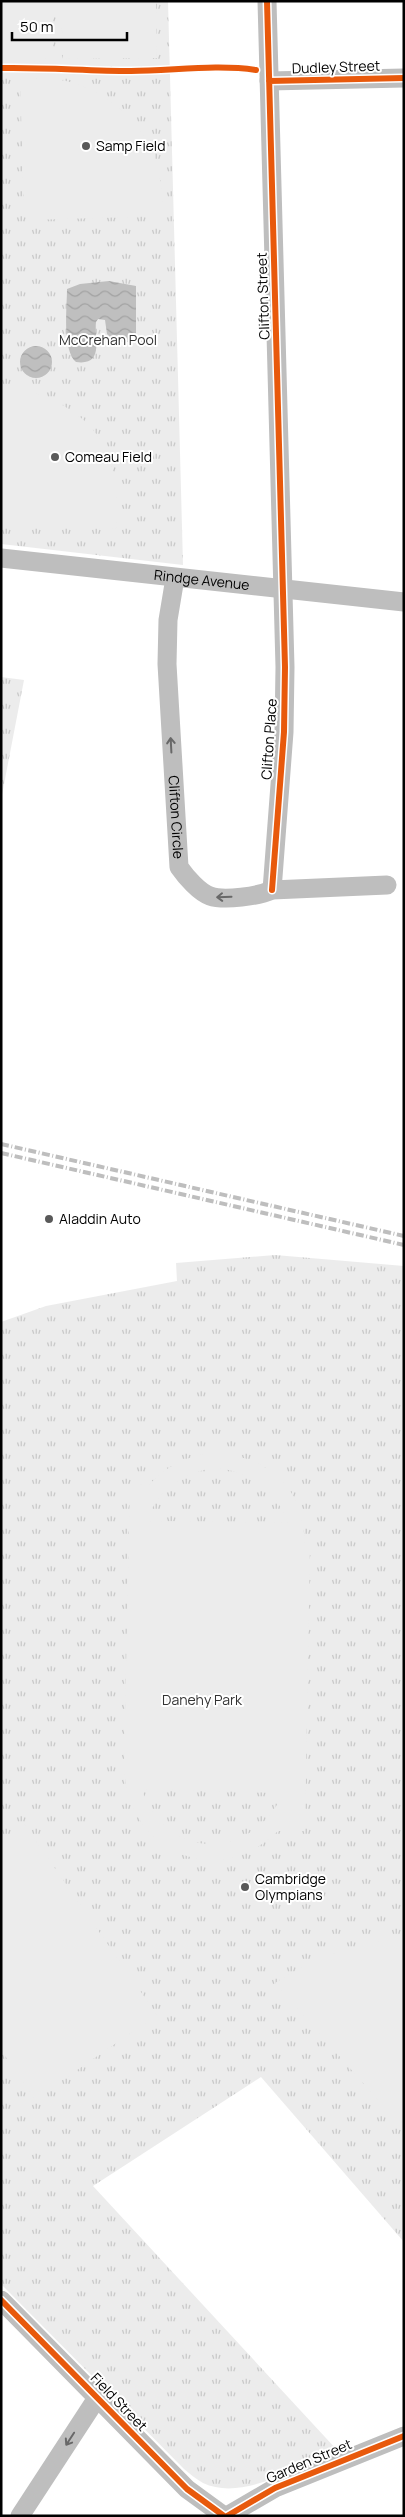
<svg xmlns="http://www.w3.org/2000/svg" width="405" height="2517" font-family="Manrope,sans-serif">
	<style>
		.grass { fill: url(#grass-tufts) }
		.pitch { fill: #ececec; fill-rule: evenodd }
		.water { fill: url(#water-waves) }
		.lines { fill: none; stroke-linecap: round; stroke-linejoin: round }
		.minor { stroke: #bebebe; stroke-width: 19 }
		.rail { stroke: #bebebe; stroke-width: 4; stroke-dasharray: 8 2.5 1 2.5; stroke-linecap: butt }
		.cycleway-casing { stroke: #fff; stroke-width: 9 }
		.cycleway { stroke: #e8590c; stroke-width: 6 }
		.oneway { stroke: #686868 }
		.poi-dot { fill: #595959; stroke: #fff; stroke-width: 2 }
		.labels { text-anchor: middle; stroke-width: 4; stroke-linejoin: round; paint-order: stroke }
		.street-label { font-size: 14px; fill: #000; stroke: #fff }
		.poi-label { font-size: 14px; fill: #000; stroke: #fff; text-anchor: start }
		.park-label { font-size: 14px; fill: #333; stroke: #fff }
	</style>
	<defs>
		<pattern id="grass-tufts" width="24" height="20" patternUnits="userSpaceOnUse" patternTransform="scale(1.25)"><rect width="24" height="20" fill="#ececec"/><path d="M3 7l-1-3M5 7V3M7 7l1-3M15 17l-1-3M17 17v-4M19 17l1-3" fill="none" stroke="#c9c9c9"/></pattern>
		<pattern id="water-waves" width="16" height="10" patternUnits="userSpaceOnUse" patternTransform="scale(1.25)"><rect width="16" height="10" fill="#bfbfbf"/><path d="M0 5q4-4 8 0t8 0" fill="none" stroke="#a2a2a2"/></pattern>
	</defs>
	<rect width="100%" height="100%" fill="#fff"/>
	<path class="grass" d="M 1,1 L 168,1 L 183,565 L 1,544 Z
		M 1,677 L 24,680 L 1,800 Z
		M 275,1255 L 404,1266 L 404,2242 L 261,2077 L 93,2186 L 337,2450 C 299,2466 243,2502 203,2483 C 196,2479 190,2474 184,2469 L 1,2284 L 1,1322 L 46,1306 L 177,1281 L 176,1263 Z"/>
	<path class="pitch" d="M 1,1 L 51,1 C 52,17 60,57 40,61 C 28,63 14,62 1,62 Z
		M 61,1 L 156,1 L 157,58 L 63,59 Z
		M 20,78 C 36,78 51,78 66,81 C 102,89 141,120 154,155 C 161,175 162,196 164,216 L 31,220 L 24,213 Z
		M 1,386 C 51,393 98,415 112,467 C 118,486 116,509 117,529 L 1,525 Z
		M 220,1452 C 275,1463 301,1485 305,1543 L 310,1543 L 305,1831 L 278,1831 C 215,1892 124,1850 124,1763 L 130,1484 L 149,1485 C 169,1463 190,1455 220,1452 ZM 216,1468 C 251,1472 276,1490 288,1523 L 147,1521 C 157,1489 183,1472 216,1468 ZM 142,1790 L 143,1789 L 283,1793 C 254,1861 166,1862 142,1790 Z
		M 24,1824 L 157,2015 L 35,2099 L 1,2050 L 1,1840 Z
		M 384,1940 L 404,1940 L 404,2120 L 399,2124 L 275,1983 C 313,1959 340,1949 384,1940 Z"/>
	<path class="water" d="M 109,281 L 136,286 L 136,336 L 128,342 L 114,341 L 107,334 L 105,320 L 98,319 L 96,322 C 94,338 105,366 76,362 C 62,350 67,307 67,289 L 80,284 Z
		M20 362a16 16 0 1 1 32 0a16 16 0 1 1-32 0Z"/>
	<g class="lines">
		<g class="minor">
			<path d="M 267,1 L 285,667 L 284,732 L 272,890"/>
			<path d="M 269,81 L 404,78"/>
			<path id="s1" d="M 1,558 L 404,602"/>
			<path id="s2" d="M 175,578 L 168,620 L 167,664 L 179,867 C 186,877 199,892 210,896 C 224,901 259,896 272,890 L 387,885"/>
			<path d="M 1,2300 L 187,2489 L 224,2516"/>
			<path d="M 20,2516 L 97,2398"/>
			<path d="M 227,2516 L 275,2488 L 404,2436"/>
		</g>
		<path class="rail" d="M 1,1144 L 404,1236
			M 1,1153 L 404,1245"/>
		<g class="cycleway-casing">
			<path id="cycleway" d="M 267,1 L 285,667 L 284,732 L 272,890
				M 1,68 C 45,67 87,71 131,71 C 172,71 215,64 256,70
				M 269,81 L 404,78
				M 1,2300 L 187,2489 L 224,2516
				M 227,2516 L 275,2488 L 404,2436"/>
		</g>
		<use href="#cycleway" class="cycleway"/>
	</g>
	<defs><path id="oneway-shaft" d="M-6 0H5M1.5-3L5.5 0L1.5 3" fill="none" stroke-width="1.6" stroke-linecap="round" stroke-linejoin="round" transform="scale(1.25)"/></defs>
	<g class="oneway">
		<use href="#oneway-shaft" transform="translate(171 745) rotate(-93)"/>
		<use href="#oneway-shaft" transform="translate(224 897) rotate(178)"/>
		<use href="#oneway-shaft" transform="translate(70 2439) rotate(123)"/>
	</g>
	<g class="poi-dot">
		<circle cx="86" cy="146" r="5"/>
		<circle cx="55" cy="457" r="5"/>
		<circle cx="49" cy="1219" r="5"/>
		<circle cx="245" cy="1887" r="5"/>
	</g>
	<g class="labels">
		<g class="street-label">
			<text transform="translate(336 67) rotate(-2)" y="5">Dudley Street</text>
			<text transform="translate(263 296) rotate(-92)" y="5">Clifton Street</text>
			<text dy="5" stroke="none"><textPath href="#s1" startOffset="202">Rindge Avenue</textPath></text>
			<text transform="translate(269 739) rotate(-86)" y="5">Clifton Place</text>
			<text dy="5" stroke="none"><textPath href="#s2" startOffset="240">Clifton Circle</textPath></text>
			<text transform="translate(119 2402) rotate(46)" y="5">Field Street</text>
			<text transform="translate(309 2461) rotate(-23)" y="5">Garden Street</text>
		</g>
		<g class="poi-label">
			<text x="96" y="151">Samp Field</text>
			<text x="65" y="462">Comeau Field</text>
			<text x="59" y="1224">Aladdin Auto</text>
			<text x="255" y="1884">Cambridge<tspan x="255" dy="16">Olympians</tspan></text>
		</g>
		<g class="park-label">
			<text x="108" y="345">McCrehan Pool</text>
			<text x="202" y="1705">Danehy Park</text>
		</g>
	</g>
	<rect width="405" height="2517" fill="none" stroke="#000000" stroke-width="5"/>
	<path d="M12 32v8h115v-8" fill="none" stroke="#000000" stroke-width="2.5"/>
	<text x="20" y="32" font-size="15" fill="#000000" stroke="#ffffff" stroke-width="4" paint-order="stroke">50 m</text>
</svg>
